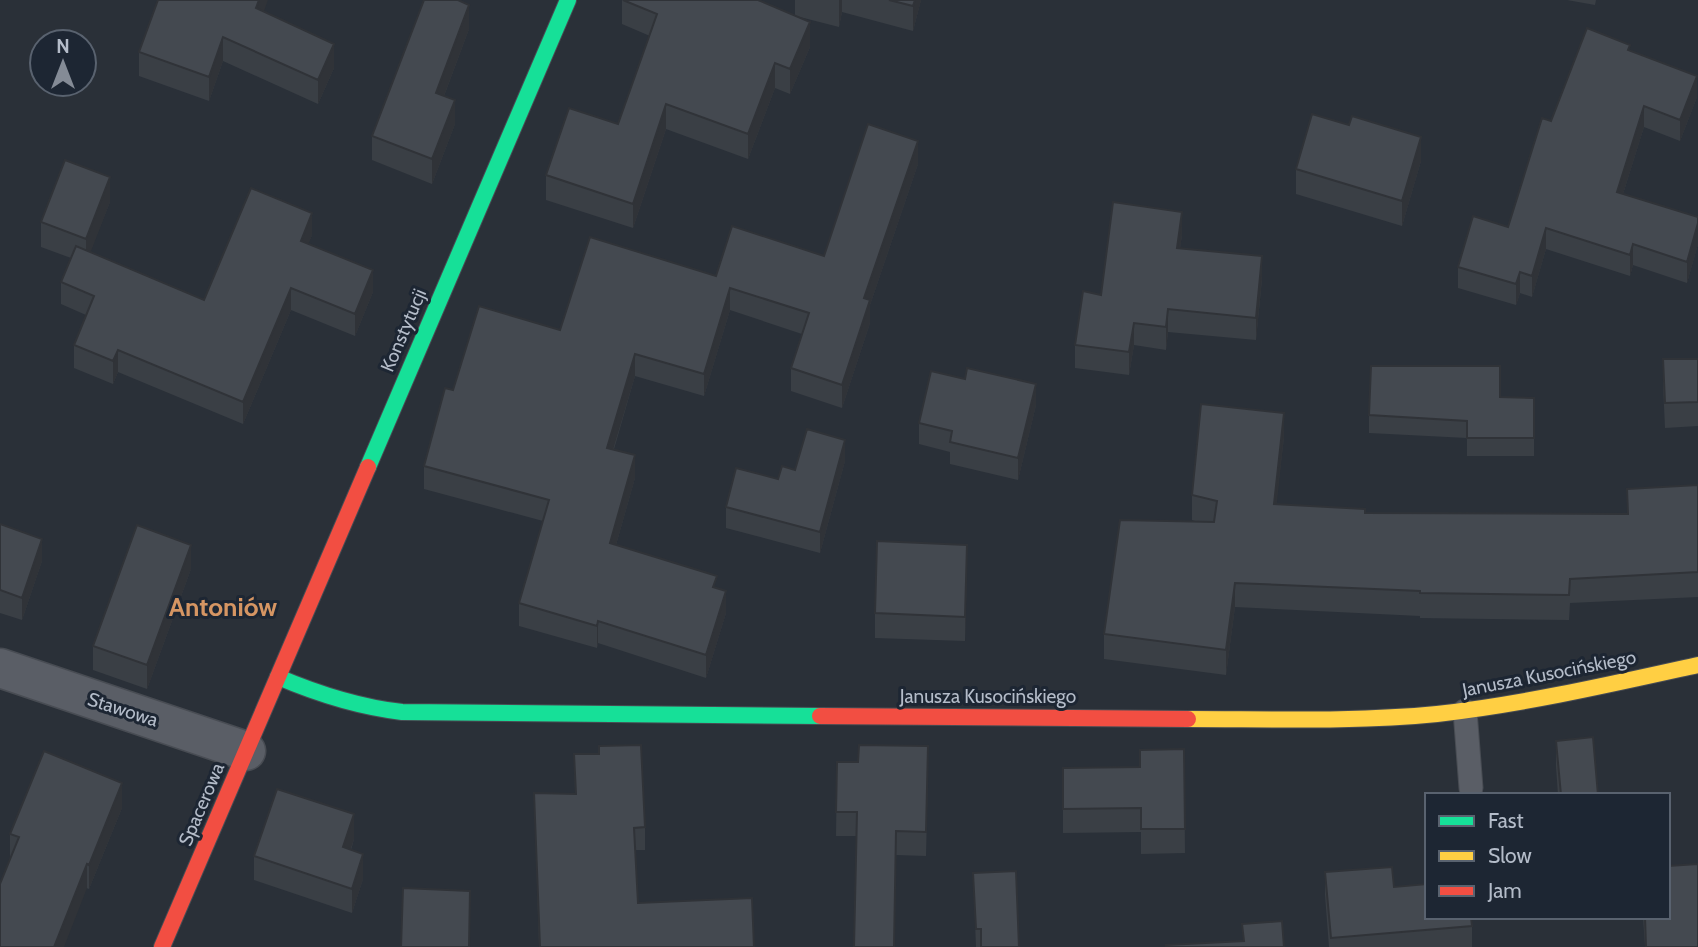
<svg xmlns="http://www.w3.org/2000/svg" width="1698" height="947" font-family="Cabin,sans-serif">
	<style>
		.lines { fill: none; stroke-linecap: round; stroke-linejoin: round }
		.lane-casing { stroke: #484c53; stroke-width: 25 }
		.street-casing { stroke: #484c53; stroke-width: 41 }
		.fast-casing { stroke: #484c53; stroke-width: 18 }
		.slow-casing { stroke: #484c53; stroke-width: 18 }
		.jam-casing { stroke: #484c53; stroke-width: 18 }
		.lane { stroke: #5a5e66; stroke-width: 23 }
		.street { stroke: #5a5e66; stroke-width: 38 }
		.fast { stroke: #16e098; stroke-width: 16 }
		.slow { stroke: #ffcf43; stroke-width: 16 }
		.jam { stroke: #f24e42; stroke-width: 16 }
		.wall { fill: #3a3f45 }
		.shaded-wall { fill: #303338 }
		.building { fill: #444950; stroke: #303338; stroke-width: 2 }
		.labels { text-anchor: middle; stroke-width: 6; stroke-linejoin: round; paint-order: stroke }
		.street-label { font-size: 19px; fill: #b4bcc9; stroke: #1d2633 }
		.district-label { font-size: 26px; font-weight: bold; fill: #d59563; stroke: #1d2633 }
	</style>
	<rect width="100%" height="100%" fill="#2a3038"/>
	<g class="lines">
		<g class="lane-casing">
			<path id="lane" d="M 1465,711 L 1471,788"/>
		</g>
		<g class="street-casing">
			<path id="street" d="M 0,668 L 246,751"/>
		</g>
		<g class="fast-casing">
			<path id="fast" d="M 368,467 L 568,0
				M 278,677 C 318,694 359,707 402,712 L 820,716"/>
		</g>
		<g class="slow-casing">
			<path id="slow" d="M 1188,719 C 1271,719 1355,722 1437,714 C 1525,704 1612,684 1698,665"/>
		</g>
		<g class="jam-casing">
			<path id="jam" d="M 820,716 L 1188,719
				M 162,947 L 368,467"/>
		</g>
		<use href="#lane" class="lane"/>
		<use href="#street" class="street"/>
		<use href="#fast" class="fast"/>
		<use href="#slow" class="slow"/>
		<use href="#jam" class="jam"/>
	</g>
	<path class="wall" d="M 622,0 L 795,15 L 795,0 L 921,0 L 913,31 L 842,12 L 839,27 L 796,16 L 810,47 L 790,94 L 775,88 L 748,159 L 666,129 L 633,228 L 546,200 L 546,175 L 618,124 L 650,36 L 622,24 Z
		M 1567,0 L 1596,0 L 1595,5 Z
		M 264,12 L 334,68 L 318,104 L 223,61 L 209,101 L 139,76 L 139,52 Z
		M 469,29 L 444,96 L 455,124 L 432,184 L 372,160 L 372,136 Z
		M 1630,50 L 1697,97 L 1680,141 L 1644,127 L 1623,194 L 1698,217 L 1698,244 L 1687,283 L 1633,265 L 1630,276 L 1546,249 L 1532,297 L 1520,293 L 1516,305 L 1458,288 L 1458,267 L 1508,227 L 1551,121 Z
		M 1421,161 L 1402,226 L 1296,194 L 1296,169 Z
		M 918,164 L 870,305 L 870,323 L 842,408 L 791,391 L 791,368 L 802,334 L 730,310 L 704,396 L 635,376 L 614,449 L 635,478 L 616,545 L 717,588 L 726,613 L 706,678 L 598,643 L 597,648 L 519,626 L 519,603 L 543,521 L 424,489 L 424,466 L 453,390 L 560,330 L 716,276 L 824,256 Z
		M 110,202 L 90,252 L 204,300 L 312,235 L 308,244 L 373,292 L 355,336 L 291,310 L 243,424 L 118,372 L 113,384 L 74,368 L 74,345 L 86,315 L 61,304 L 61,282 L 71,258 L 41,247 L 41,222 Z
		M 1182,235 L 1180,248 L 1262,279 L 1256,340 L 1168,332 L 1166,350 L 1134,345 L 1129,375 L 1075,368 L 1075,345 L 1101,295 Z
		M 1663,359 L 1698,359 L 1698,426 L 1665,428 L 1663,384 Z
		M 1500,397 L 1534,398 L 1534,456 L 1467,456 L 1467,438 L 1369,433 L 1369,415 Z
		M 1036,405 L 1018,480 L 950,464 L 950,452 L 919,444 L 919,423 Z
		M 1284,437 L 1276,504 L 1365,513 L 1627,514 L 1627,489 L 1698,485 L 1698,597 L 1570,603 L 1569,620 L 1420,618 L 1420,616 L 1235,607 L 1226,675 L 1104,659 L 1104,634 L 1198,522 L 1192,520 L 1192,495 Z
		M 845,461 L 820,553 L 726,528 L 726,507 L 795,470 Z
		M 0,524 L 42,561 L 22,620 L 0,613 Z
		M 191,569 L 147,689 L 93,670 L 93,646 Z
		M 967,569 L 965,641 L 875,638 L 875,613 Z
		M 1556,741 L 1598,795 L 1558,795 L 1556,766 Z
		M 1184,749 L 1185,853 L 1141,854 L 1141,832 L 1063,833 L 1063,768 L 1140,767 Z
		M 574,754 L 645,827 L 645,850 L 635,850 L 638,903 L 754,947 L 539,947 L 534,793 L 575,794 Z
		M 837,762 L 928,769 L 926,856 L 896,855 L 857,836 L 836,836 Z
		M 122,808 L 89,889 L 10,858 L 10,834 Z
		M 354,839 L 351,850 L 363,879 L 352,913 L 254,880 L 254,856 Z
		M 1325,872 L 1394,887 L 1472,926 L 1472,947 L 1329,947 L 1325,895 Z
		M 973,873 L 1019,947 L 976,947 Z
		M 1643,917 L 1668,917 L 1698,947 L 1645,947 Z"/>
	<path class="shaded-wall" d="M 259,0 L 268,0 L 256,33 L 256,8 Z
		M 839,0 L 842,0 L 842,12 L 839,27 Z
		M 915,0 L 921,0 L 913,31 L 913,6 Z
		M 469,5 L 469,29 L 436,117 L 436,93 Z
		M 810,22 L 810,47 L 790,94 L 790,69 Z
		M 223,37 L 223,61 L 209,101 L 209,77 Z
		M 334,44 L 334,68 L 318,104 L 318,80 Z
		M 775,63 L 775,88 L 748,159 L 748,134 Z
		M 1697,76 L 1697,97 L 1680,141 L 1680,120 Z
		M 455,100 L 455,124 L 432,184 L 432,159 Z
		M 666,104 L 666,129 L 633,228 L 633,204 Z
		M 1644,106 L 1644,127 L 1617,213 L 1617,192 Z
		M 1421,137 L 1421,161 L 1402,226 L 1402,201 Z
		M 918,141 L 918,164 L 870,305 L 870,323 L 842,408 L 842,385 L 864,298 Z
		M 110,177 L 110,202 L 86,264 L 86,239 Z
		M 1182,212 L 1182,235 L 1177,270 L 1177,248 Z
		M 312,213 L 312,235 L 301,263 L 301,241 Z
		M 1698,223 L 1698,244 L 1687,283 L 1687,262 Z
		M 1546,228 L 1546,249 L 1532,297 L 1532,276 Z
		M 1633,244 L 1633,265 L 1630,276 L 1630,255 Z
		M 1262,256 L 1262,279 L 1256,340 L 1256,318 Z
		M 373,270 L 373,292 L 355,336 L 355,314 Z
		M 1520,272 L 1520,293 L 1516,305 L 1516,284 Z
		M 291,288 L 291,310 L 243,424 L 243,402 Z
		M 730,288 L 730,310 L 704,396 L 704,374 Z
		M 1168,309 L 1168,332 L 1166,350 L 1166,327 Z
		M 1134,323 L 1134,345 L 1129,375 L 1129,352 Z
		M 118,350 L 118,372 L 113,384 L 113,361 Z
		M 635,354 L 635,376 L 607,470 L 607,448 Z
		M 1036,384 L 1036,405 L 1018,480 L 1018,458 Z
		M 1284,413 L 1284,437 L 1274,529 L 1274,504 Z
		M 845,440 L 845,461 L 820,553 L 820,532 Z
		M 635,455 L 635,478 L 610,566 L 610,543 Z
		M 42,539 L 42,561 L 22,620 L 22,598 Z
		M 191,545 L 191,569 L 147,689 L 147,665 Z
		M 967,545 L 967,569 L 965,641 L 965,617 Z
		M 1235,583 L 1235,607 L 1226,675 L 1226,650 Z
		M 726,591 L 726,613 L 706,678 L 706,655 Z
		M 598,621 L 598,643 L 597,648 L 597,626 Z
		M 122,783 L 122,808 L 89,889 L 89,865 Z
		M 354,814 L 354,839 L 343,872 L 343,847 Z
		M 363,854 L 363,879 L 352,913 L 352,889 Z
		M 87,864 L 87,888 L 64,947 L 54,947 Z"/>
	<path class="building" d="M 158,0 L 259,0 L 256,8 L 334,44 L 318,80 L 223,37 L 209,77 L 139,52 Z
		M 424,0 L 458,0 L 469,5 L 436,93 L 455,100 L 432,159 L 372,136 Z
		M 623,0 L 758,0 L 810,22 L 790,69 L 775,63 L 748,134 L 666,104 L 633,204 L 546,175 L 569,108 L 618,124 L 657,14 Z
		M 889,0 L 915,0 L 913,6 Z
		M 1587,28 L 1630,45 L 1628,50 L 1697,76 L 1680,120 L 1644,106 L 1617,192 L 1698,217 L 1698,223 L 1687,262 L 1633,244 L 1630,255 L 1546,228 L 1532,276 L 1520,272 L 1516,284 L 1458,267 L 1473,216 L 1508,227 L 1542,118 L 1551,121 Z
		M 1312,114 L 1349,125 L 1352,116 L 1421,137 L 1402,201 L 1296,169 Z
		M 868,124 L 918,141 L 864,298 L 870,300 L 842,385 L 791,368 L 809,313 L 730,288 L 704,374 L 635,354 L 607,448 L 635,455 L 610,543 L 717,576 L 713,587 L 726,591 L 706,655 L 598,621 L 597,626 L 519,603 L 549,500 L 424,466 L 445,388 L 453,390 L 479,306 L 560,330 L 590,237 L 716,276 L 732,226 L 824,256 Z
		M 65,160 L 110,177 L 86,239 L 41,222 Z
		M 251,188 L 312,213 L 301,241 L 373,270 L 355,314 L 291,288 L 243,402 L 118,350 L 113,361 L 74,345 L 94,296 L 61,282 L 76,246 L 204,300 Z
		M 1113,202 L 1182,212 L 1177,248 L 1262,256 L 1256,318 L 1168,309 L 1166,327 L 1134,323 L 1129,352 L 1075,345 L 1083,291 L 1101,295 Z
		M 1663,359 L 1698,359 L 1698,402 L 1665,403 Z
		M 1371,366 L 1500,366 L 1500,397 L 1534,398 L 1534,438 L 1467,438 L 1467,421 L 1369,415 Z
		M 967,368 L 1036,384 L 1018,458 L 950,442 L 952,431 L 919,423 L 931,371 L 965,379 Z
		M 1201,404 L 1284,413 L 1274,504 L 1365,509 L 1365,513 L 1628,514 L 1627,489 L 1698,485 L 1698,572 L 1570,579 L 1569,595 L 1420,593 L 1420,591 L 1235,583 L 1226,650 L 1104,634 L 1120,520 L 1214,522 L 1217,501 L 1192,495 Z
		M 807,429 L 845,440 L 820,532 L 726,507 L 736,468 L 778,479 L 782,466 L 795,470 Z
		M 0,524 L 42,539 L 22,598 L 0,590 Z
		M 137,525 L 191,545 L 147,665 L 93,646 Z
		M 877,541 L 967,545 L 965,617 L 875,613 Z
		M 1593,737 L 1598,795 L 1561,795 L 1556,741 Z
		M 641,745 L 645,827 L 634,828 L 638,903 L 752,898 L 754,947 L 540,947 L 534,793 L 576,794 L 574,754 L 599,754 L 599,746 Z
		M 859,745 L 928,746 L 926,832 L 896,831 L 894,947 L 854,947 L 857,812 L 836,812 L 837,762 L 858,762 Z
		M 1184,749 L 1185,829 L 1141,829 L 1141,808 L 1063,809 L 1063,768 L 1140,767 L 1140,750 Z
		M 44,751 L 122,783 L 89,865 L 87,864 L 54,947 L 0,947 L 0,884 L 19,837 L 10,834 Z
		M 277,789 L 354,814 L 343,847 L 363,854 L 352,889 L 254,856 Z
		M 1698,864 L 1698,947 L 1646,947 L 1645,917 L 1668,917 L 1668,866 Z
		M 1392,867 L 1394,887 L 1427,884 L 1427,917 L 1471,917 L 1472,926 L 1331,938 L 1325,872 Z
		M 1016,871 L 1019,947 L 981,947 L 981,929 L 976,929 L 973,873 Z
		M 403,888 L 470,891 L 469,947 L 401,947 Z
		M 1282,921 L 1284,947 L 1166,947 L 1166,945 L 1244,941 L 1242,924 Z"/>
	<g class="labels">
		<g class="street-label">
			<text transform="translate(403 330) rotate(-67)" y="7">Konstytucji</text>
			<text transform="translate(1549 673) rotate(-11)" y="7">Janusza Kusocińskiego</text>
			<text x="988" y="703">Janusza Kusocińskiego</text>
			<text transform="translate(123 709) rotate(18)" y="7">Stawowa</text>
			<text transform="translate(201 804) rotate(-67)" y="7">Spacerowa</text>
		</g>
		<g class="district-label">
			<text x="223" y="616">Antoniów</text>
		</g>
	</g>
	<rect x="1425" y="793" width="245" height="126" fill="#1d2633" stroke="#59626f" stroke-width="2"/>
	<rect x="1439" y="816" width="35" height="10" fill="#16e098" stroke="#59626f" stroke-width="2"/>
	<text x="1488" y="828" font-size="21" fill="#b4bcc9">Fast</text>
	<rect x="1439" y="851" width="35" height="10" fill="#ffcf43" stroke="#59626f" stroke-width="2"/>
	<text x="1488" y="863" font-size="21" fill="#b4bcc9">Slow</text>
	<rect x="1439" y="886" width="35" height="10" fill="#f24e42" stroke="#59626f" stroke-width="2"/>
	<text x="1488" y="898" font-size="21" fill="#b4bcc9">Jam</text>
	<g transform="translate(63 63)"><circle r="33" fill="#1d2633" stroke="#59626f" stroke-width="2"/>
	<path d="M0-5L12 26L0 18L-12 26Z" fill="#848b96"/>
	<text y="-10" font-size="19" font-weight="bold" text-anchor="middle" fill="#b4bcc9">N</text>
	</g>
</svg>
